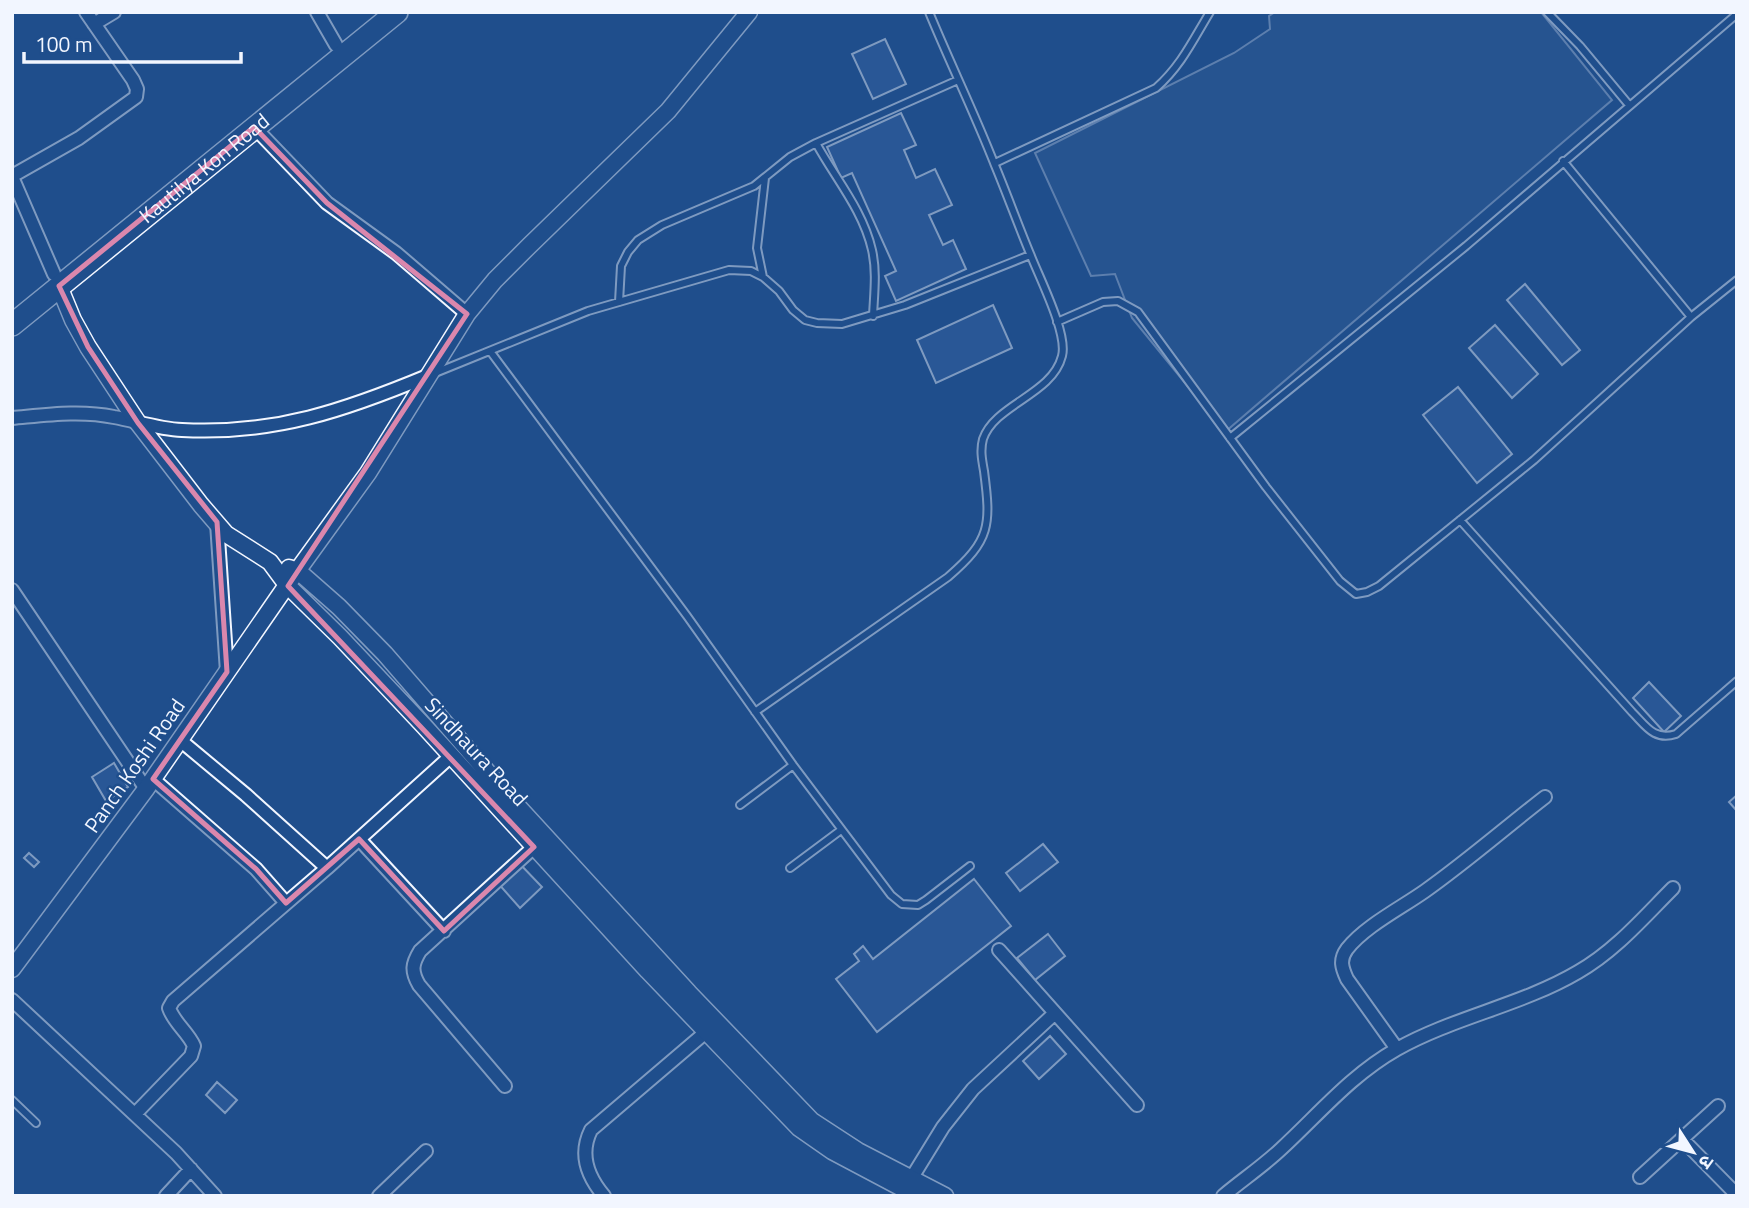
<svg xmlns="http://www.w3.org/2000/svg" width="1749" height="1208" font-family="'Titillium Web','Noto Sans Devanagari',sans-serif">
	<style>
		.built { fill: #305b95; stroke: #a8bbd7; stroke-width: 2 }
		.building { fill: #3563a3; stroke: #f2f6ff; stroke-width: 2 }
		.lines { fill: none; stroke-linecap: round; stroke-linejoin: round }
		.service-casing { stroke: #f2f6ff; stroke-width: 10 }
		.minor-casing { stroke: #f2f6ff; stroke-width: 16 }
		.tertiary-casing { stroke: #f2f6ff; stroke-width: 19 }
		.trunk-casing { stroke: #f2f6ff; stroke-width: 24 }
		.service { stroke: #1f4e8c; stroke-width: 6 }
		.minor { stroke: #1f4e8c; stroke-width: 12 }
		.tertiary { stroke: #1f4e8c; stroke-width: 16 }
		.trunk { stroke: #1f4e8c; stroke-width: 21 }
		.marked { fill: none; stroke: #da87ad; stroke-width: 5; stroke-linejoin: round }
		.labels { text-anchor: middle; stroke-width: 5; stroke-linejoin: round; paint-order: stroke }
		.street-label { font-size: 21px; fill: #f2f6ff; stroke: #1f4e8c }
	</style>
	<rect width="100%" height="100%" fill="#1f4e8c"/>
	<path class="built" d="M 1275,12 L 1541,12 L 1612,100 L 1225,432 L 1132,318 L 1115,274 L 1091,276 L 1035,153 L 1234,53 L 1270,29 L 1269,16 Z"/>
	<path class="building" d="M 885,39 L 906,84 L 873,99 L 852,54 Z
		M 901,113 L 916,145 L 904,150 L 916,178 L 935,169 L 952,205 L 929,215 L 943,245 L 953,240 L 966,269 L 896,301 L 885,276 L 896,271 L 852,173 L 841,178 L 827,147 Z
		M 1525,284 L 1580,350 L 1562,365 L 1507,300 Z
		M 993,305 L 1012,348 L 936,383 L 917,340 Z
		M 1495,325 L 1538,374 L 1512,398 L 1469,348 Z
		M 1458,387 L 1512,454 L 1477,483 L 1423,415 Z
		M 1649,682 L 1681,716 L 1664,732 L 1633,698 Z
		M 114,763 L 128,787 L 106,801 L 92,777 Z
		M 1737,795 L 1737,811 L 1729,802 Z
		M 1043,844 L 1058,862 L 1020,891 L 1006,873 Z
		M 29,853 L 39,862 L 34,867 L 24,858 Z
		M 518,862 L 542,887 L 520,908 L 497,882 Z
		M 974,879 L 1011,926 L 877,1032 L 836,979 L 859,961 L 854,954 L 863,946 L 873,959 Z
		M 1048,934 L 1065,956 L 1035,980 L 1017,958 Z
		M 1050,1036 L 1066,1054 L 1039,1079 L 1023,1061 Z
		M 217,1082 L 237,1100 L 225,1113 L 206,1095 Z"/>
	<g class="lines">
		<g class="service-casing">
			<path id="service" d="M 1547,12 L 1580,46 L 1629,105
				M 816,143 C 835,178 863,210 872,250 C 877,272 874,294 873,316
				M 1563,161 L 1691,317
				M 995,163 L 1156,88 C 1181,66 1193,40 1210,12
				M 763,277 L 757,248 L 765,178
				M 619,302 L 621,266 L 628,252 L 638,240 L 662,225 L 754,186 L 790,157 L 816,143 L 958,80
				M 1057,322 L 1103,302 L 1118,301 L 1138,312 L 1266,487 L 1340,581 L 1356,594 L 1367,592 L 1379,586 L 1534,460 L 1691,317 L 1737,280
				M 490,351 L 687,616 L 793,765 L 891,895 L 902,904 L 918,905 L 926,900 L 970,866
				M 435,373 L 588,311 L 729,270 L 751,271 L 763,277 L 779,291 L 793,310 L 805,320 L 817,323 L 842,324 L 905,305 L 1030,255
				M 1230,438 L 1466,246 L 1737,14
				M 1460,520 L 1632,712 C 1646,726 1654,741 1676,734 L 1737,681
				M 755,712 L 948,577 C 991,540 991,525 984,471 C 982,460 980,450 983,439 C 995,404 1052,395 1062,356 C 1068,334 1040,279 1031,256 C 1018,225 1007,194 994,163 C 974,112 950,63 929,12
				M 740,805 L 793,765
				M 790,868 L 841,830
				M 12,1100 L 36,1123"/>
		</g>
		<g class="minor-casing">
			<path id="minor" d="M 317,12 L 336,45
				M 94,24 L 114,12
				M 254,127 L 327,203 L 396,253 L 467,314
				M 12,176 L 79,138 L 136,97 L 137,89 L 133,80 L 86,12
				M 12,177 L 54,274
				M 12,418 C 46,415 80,410 114,417 C 136,421 158,429 182,430 C 274,435 346,410 430,375
				M 217,523 L 227,672
				M 12,590 L 146,789
				M 180,740 L 246,795 L 327,868
				M 153,779 L 256,869 L 286,903
				M 359,839 L 444,931
				M 999,950 L 1137,1105
				M 12,1000 L 176,1153 L 215,1196
				M 1397,1049 L 1347,979 C 1342,968 1339,960 1347,949 C 1365,926 1401,908 1425,891 C 1466,862 1505,828 1545,797
				M 505,1086 L 419,985 C 411,971 412,964 420,951 L 534,847
				M 135,1114 L 191,1056 L 194,1046 C 188,1032 174,1023 169,1008 L 173,1001 L 327,868 L 451,756
				M 1682,1139 L 1737,1195
				M 1640,1177 L 1718,1106
				M 911,1179 L 943,1127 L 973,1089 L 1055,1013
				M 166,1196 L 191,1169
				M 379,1196 L 426,1151
				M 604,1196 C 587,1176 579,1154 591,1130 L 706,1032
				M 1223,1196 C 1242,1180 1263,1166 1281,1149 C 1319,1114 1351,1075 1397,1049 C 1454,1017 1522,1005 1578,972 C 1615,951 1644,917 1673,888"/>
		</g>
		<g class="tertiary-casing">
			<path id="tertiary" d="M 59,286 L 73,320 L 88,347 L 138,423 L 201,505 L 226,534 L 270,562 L 287,585 L 340,637 L 424,726 L 648,971 L 799,1128 L 832,1151 L 917,1196
				M 289,568 L 298,571 L 339,607 L 385,654 L 510,798 L 689,993 L 812,1121 L 858,1151 L 945,1196
				M 12,969 L 146,789 L 287,585 L 368,473 L 467,314 L 495,280 L 529,246 L 668,111 L 749,12"/>
		</g>
		<g class="trunk-casing">
			<g id="trunk">
				<path id="s1" d="M 12,325 L 397,12"/>
			</g>
		</g>
		<use href="#service" class="service"/>
		<use href="#minor" class="minor"/>
		<use href="#tertiary" class="tertiary"/>
		<use href="#trunk" class="trunk"/>
	</g>
	<path d="M0 0H1749V1208H0ZM 254,127 L 327,203 L 467,314 L 288,586 L 534,847 L 444,931 L 359,839 L 286,903 L 256,869 L 153,779 L 227,672 L 217,522 L 138,423 L 88,347 L 59,286 Z" fill="#1f4e8c" fill-opacity=".55" fill-rule="evenodd"/>
	<path class="marked" d="M 254,127 L 327,203 L 467,314 L 288,586 L 534,847 L 444,931 L 359,839 L 286,903 L 256,869 L 153,779 L 227,672 L 217,522 L 138,423 L 88,347 L 59,286 Z"/>
	<g class="labels">
		<g class="street-label">
			<text dy="7" stroke="none"><textPath href="#s1" startOffset="248">Kautilya Kon Road</textPath></text>
			<text transform="translate(476 752) rotate(47)" y="7">Sindhaura Road</text>
			<text transform="translate(135 766) rotate(-55)" y="7">Panch Koshi Road</text>
		</g>
	</g>
	<rect width="1749" height="1208" fill="none" stroke="#f2f6ff" stroke-width="28"/>
	<g transform="translate(1693 1152) rotate(126)" stroke="#1f4e8c" stroke-width="5" paint-order="stroke">
	<path d="M0-5L12 26L0 18L-12 26Z" fill="#f2f6ff"/>
	<text y="-10" font-size="19" font-weight="bold" text-anchor="middle" fill="#f2f6ff">उ</text>
	</g>
	<path d="M24 52v10h217v-10" fill="none" stroke="#f2f6ff" stroke-width="3.5"/>
	<text x="35" y="52" font-size="21" fill="#f2f6ff" stroke="#1f4e8c" stroke-width="5" paint-order="stroke">100 m</text>
</svg>
